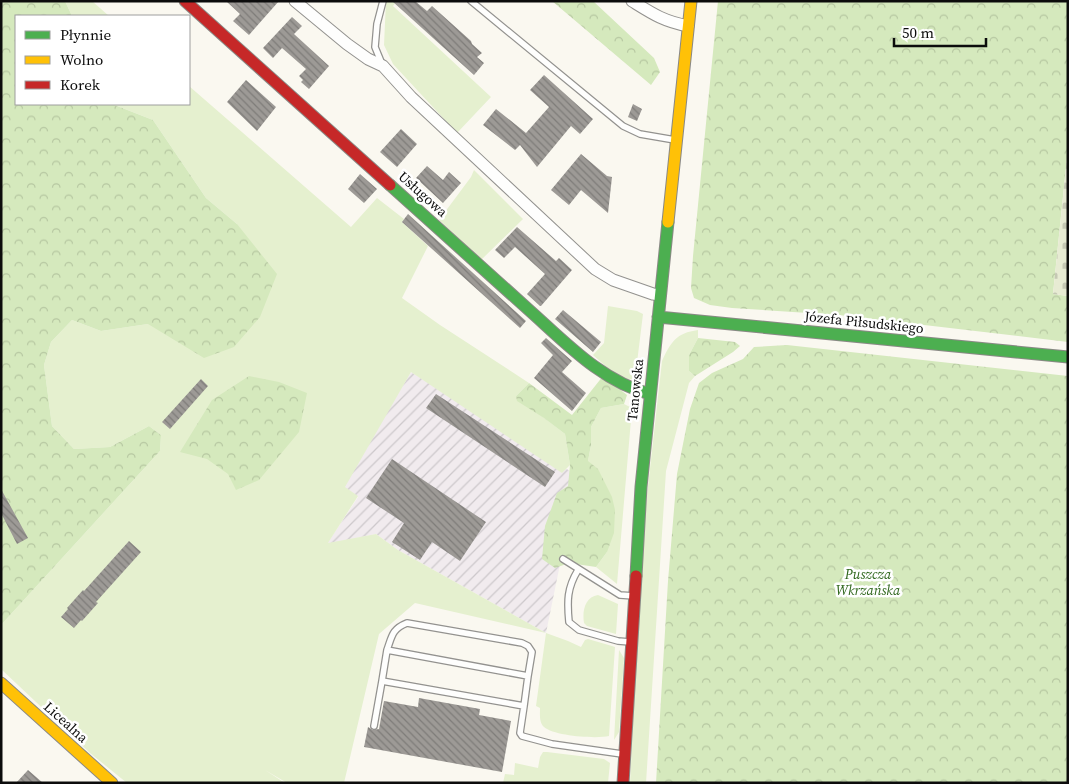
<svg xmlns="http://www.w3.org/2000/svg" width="1069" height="784" font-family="'Source Serif 4',serif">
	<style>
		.industrial { fill: url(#industrial-furrows) }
		.grass { fill: #e5f0cf }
		.forest { fill: url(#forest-crowns) }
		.cemetery { fill: url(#cemetery-stones) }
		.building { fill: url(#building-back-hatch) }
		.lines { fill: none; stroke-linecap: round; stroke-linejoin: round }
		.lane-casing { stroke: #93928f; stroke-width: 8 }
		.street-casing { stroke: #93928f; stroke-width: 13 }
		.fast-casing { stroke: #8a8985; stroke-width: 13 }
		.slow-casing { stroke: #8a8985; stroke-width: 13 }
		.jam-casing { stroke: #8a8985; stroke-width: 13 }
		.lane { stroke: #fefefd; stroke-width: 5.5 }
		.street { stroke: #fefefd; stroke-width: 11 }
		.fast { stroke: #4caf50; stroke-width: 11 }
		.slow { stroke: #ffc107; stroke-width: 11 }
		.jam { stroke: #c62828; stroke-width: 11 }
		.labels { text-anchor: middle; stroke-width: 5; stroke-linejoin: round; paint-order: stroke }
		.street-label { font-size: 14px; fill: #0c0c0c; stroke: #fff }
		.park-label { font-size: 14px; font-style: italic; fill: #2e661b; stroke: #fff }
	</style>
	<defs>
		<pattern id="industrial-furrows" width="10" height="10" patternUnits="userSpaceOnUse" patternTransform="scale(1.25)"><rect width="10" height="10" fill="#f1ebee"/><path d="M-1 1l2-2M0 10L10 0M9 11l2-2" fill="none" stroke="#cdc8cb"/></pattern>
		<pattern id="forest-crowns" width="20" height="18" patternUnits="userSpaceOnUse" patternTransform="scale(1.25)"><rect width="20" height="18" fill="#d5e9bd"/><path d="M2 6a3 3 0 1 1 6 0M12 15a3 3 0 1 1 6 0" fill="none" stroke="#b6c7a1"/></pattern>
		<pattern id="cemetery-stones" width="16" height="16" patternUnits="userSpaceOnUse" patternTransform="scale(1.25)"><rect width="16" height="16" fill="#e7ebd3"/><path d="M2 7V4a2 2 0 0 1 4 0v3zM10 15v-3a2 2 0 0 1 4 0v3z" fill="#c5c8b4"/></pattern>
		<pattern id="building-back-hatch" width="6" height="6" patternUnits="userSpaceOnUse" patternTransform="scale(1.25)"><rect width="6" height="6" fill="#9d9a96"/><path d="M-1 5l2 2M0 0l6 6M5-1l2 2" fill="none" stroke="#7e7c79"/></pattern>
	</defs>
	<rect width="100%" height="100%" fill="#faf8f0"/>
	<path class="industrial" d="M 411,372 L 578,476 L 546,633 L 398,550 L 376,534 L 327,544 L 358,497 L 343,486 Z"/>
	<path class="grass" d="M 65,1 L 92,1 L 109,16 L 72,16 Z
		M 386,1 L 397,1 L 393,6 L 491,97 L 457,133 L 393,64 L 384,45 Z
		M 189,86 L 351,227 L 377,198 L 404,219 L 402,222 L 428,246 L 402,298 L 440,325 L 529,383 L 516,396 L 565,434 L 570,465 L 562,473 L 411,372 L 345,487 L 358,496 L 328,543 L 376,534 L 398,550 L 546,633 L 568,641 L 581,647 L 585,640 L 588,639 L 612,646 L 615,647 L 609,736 C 596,739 554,736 544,727 C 539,722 540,715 540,708 L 536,706 L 546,633 L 415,603 L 379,634 L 344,783 L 287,783 L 265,770 L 285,783 L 127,783 L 90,753 L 1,669 L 1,625 L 160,451 L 161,435 L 149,426 L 110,447 L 74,449 L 52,426 L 44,365 L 51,342 L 72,320 L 101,331 L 148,324 L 237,224 L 206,198 L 153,120 L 112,104 L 189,104 Z
		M 474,170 L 523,219 L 481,260 L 439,220 L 471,177 Z
		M 608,306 L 637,311 L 643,314 L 635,379 C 619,382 604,364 593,355 L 604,343 Z
		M 698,330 L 698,338 L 689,355 L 689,371 L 695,376 L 689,383 L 666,471 L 646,783 L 630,783 L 643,531 L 662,361 C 671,342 676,333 698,330 Z
		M 624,404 L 632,408 L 617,584 L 596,567 L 607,552 L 588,461 L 591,445 L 591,427 L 601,408 Z
		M 598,595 L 618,604 L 616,634 L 587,626 L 584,623 C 582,611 585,597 598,595 Z
		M 619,650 L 624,658 L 619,732 L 614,740 Z
		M 543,752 L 547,752 L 604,759 L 610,763 L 608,783 L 503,783 L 505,774 L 514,775 L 515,763 L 538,768 L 540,757 Z"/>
	<path class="forest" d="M 1,1 L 65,1 L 72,16 L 16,16 L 16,104 L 112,104 L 153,120 L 206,198 L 237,224 L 277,274 L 260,317 L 234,347 L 204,358 L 148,324 L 101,331 L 72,320 L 51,342 L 44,365 L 52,426 L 74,449 L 110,447 L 149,426 L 161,435 L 160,451 L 1,625 Z
		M 552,1 L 593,1 L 654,58 L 660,72 L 651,85 Z
		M 718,1 L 1068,1 L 1068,148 L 1053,294 L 1068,296 L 1068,342 L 839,315 L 732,308 L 710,305 L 694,298 L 691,288 L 693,256 Z
		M 698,338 L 735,342 L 740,346 L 733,352 L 695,376 L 689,371 L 689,355 Z
		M 787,345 L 1068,376 L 1068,783 L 656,783 L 668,581 L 677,474 L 690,409 L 699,383 L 712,373 L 743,359 L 754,347 Z
		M 249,376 L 279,382 L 307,393 L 299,432 L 259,480 L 236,490 L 228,474 L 207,459 L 180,452 L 212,400 Z
		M 603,376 L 627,395 L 624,404 L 601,408 L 591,427 L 591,445 L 588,461 L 598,469 L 612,497 L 615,510 L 614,533 L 607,552 L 596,567 L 569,563 L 555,568 L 542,559 L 545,526 L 557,493 L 568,486 L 570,465 L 565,434 L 544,418 L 517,401 L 516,396 L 529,383 L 572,415 Z"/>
	<path class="cemetery" d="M 1068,148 L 1068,296 L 1053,294 Z"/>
	<path class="building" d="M 226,1 L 279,1 L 249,35 L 233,21 L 240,14 Z
		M 392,1 L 415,1 L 427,11 L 432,6 L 471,41 L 472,44 L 482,53 L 477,57 L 484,63 L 474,75 Z
		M 292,17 L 302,26 L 294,34 L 329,66 L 309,89 L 301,82 L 303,80 L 299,76 L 306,69 L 282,48 L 273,58 L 263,48 Z
		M 544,75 L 593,119 L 580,134 L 571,126 L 537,167 L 520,145 L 515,150 L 483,125 L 496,109 L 526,133 L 549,107 L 530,90 Z
		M 246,80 L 276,107 L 257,131 L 227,102 Z
		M 633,104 L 642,109 L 637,121 L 628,117 Z
		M 401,129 L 417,144 L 397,167 L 380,152 Z
		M 581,154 L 607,176 L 612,177 L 608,213 L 581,190 L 569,205 L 551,190 Z
		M 427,166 L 443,180 L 449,172 L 461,183 L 443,203 L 416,178 Z
		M 360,174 L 377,189 L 364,203 L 348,189 Z
		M 408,214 L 526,321 L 520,328 L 402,222 Z
		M 517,227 L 556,261 L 559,258 L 572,270 L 541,306 L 540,306 L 527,294 L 545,274 L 515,247 L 504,258 L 495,250 Z
		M 563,310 L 601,342 L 593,352 L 555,319 Z
		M 546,338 L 572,361 L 562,372 L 586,393 L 572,411 L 534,378 L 553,355 L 541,343 Z
		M 201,379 L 208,386 L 170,429 L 162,422 Z
		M 436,394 L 555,472 L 545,487 L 426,408 Z
		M 392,459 L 486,522 L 460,561 L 432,542 L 420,560 L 392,542 L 404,523 L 366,498 Z
		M 1,489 L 28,538 L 17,544 L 1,513 Z
		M 129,541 L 141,552 L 96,602 L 98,603 L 82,621 L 81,620 L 74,628 L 61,617 L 68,609 L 67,608 L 83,590 L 84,591 Z
		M 419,698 L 480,709 L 479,715 L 511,721 L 502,772 L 364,747 L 368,727 L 373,730 L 379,729 L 384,701 L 418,707 Z
		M 28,770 L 43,783 L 16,783 Z"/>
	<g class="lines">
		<g class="lane-casing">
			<path id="lane" d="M 471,1 L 623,126 L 640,134 L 675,140
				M 382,64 L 375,47 L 377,24 L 383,1
				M 563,559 L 620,595 L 634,596
				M 578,570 C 567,588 567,601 569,622 L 579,630 L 618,641 L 630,642
				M 387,650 C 392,636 392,629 407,623 L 522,643 L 528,646 L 532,652 L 528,676
				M 382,681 L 387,650 L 528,676 L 524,706
				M 374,726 L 382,681 L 524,706 L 520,733 L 522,736 L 552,744 L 622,754"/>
		</g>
		<g class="street-casing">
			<path id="street" d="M 295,1 L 347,44 L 368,59 L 383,66 L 411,97 L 595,269 L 613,280 L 653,294 L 660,295
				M 632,1 C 653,14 663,21 688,26"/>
		</g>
		<g class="fast-casing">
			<path id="fast" d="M 390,185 C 437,227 483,269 529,310 C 565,342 602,382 650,394
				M 658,317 L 1068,357
				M 636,576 L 641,487 L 668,222"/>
		</g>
		<g class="slow-casing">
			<path id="slow" d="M 668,222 L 691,1
				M 1,683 L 112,783"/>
		</g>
		<g class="jam-casing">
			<path id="jam" d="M 185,1 L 390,185
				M 623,783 L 636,576"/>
		</g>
		<use href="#lane" class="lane"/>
		<use href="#street" class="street"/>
		<use href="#fast" class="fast"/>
		<use href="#slow" class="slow"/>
		<use href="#jam" class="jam"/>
	</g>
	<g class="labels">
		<g class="street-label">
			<text transform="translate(423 194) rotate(42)" y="5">Usługowa</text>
			<text transform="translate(864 322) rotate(6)" y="5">Józefa Piłsudskiego</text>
			<text transform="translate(635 390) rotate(-84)" y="5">Tanowska</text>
			<text transform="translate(66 722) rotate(42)" y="5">Licealna</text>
		</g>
		<g class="park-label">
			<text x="868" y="579">Puszcza<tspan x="868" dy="16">Wkrzańska</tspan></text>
		</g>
	</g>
	<rect width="1069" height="784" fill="none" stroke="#0c0c0c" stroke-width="5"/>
	<rect x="15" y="15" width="175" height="90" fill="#ffffff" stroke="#9e9e9e"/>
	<rect x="25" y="31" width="25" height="8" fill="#4caf50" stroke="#9e9e9e"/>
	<text x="60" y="40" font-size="15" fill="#0c0c0c">Płynnie</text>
	<rect x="25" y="56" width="25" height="8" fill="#ffc107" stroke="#9e9e9e"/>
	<text x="60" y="65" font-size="15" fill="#0c0c0c">Wolno</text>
	<rect x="25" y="81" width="25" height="8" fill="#c62828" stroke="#9e9e9e"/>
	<text x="60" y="90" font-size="15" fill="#0c0c0c">Korek</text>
	<path d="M894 38v8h92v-8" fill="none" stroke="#0c0c0c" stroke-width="2.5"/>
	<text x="902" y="38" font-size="15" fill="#0c0c0c" stroke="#ffffff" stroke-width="4" paint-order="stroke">50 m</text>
</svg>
